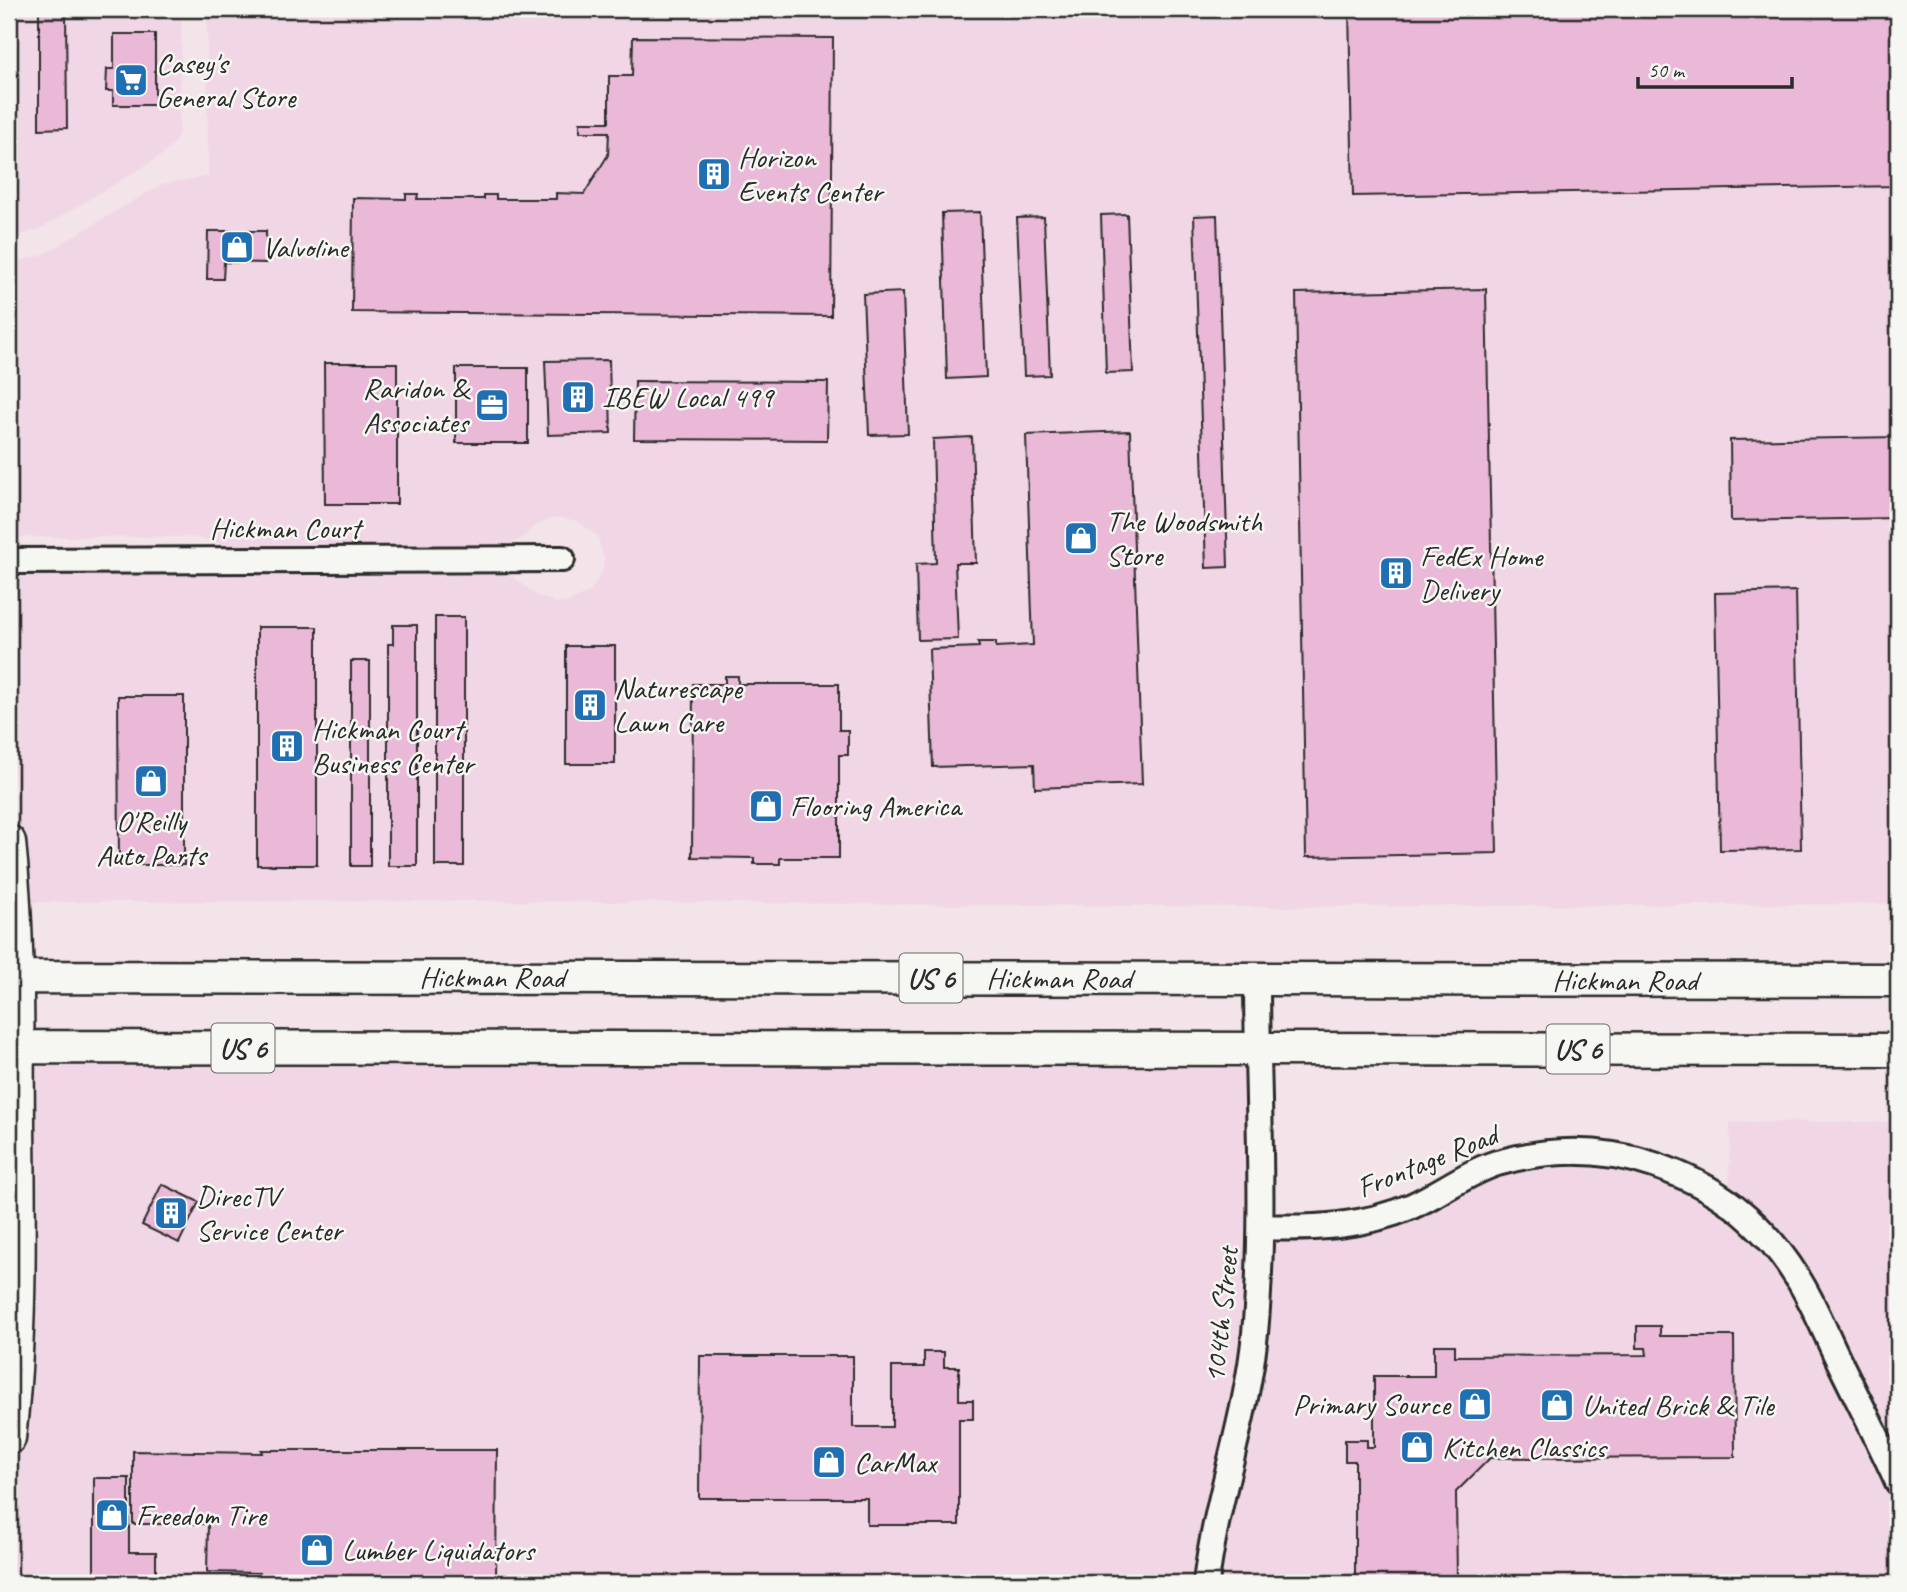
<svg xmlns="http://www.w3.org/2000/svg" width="1907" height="1592" font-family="Caveat,sans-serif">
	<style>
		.built { fill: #f1d7e5 }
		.building { fill: #ebb9d8; stroke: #2b2b2b; stroke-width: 2 }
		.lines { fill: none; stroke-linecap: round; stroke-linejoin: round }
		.minor-casing { stroke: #2b2b2b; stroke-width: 30 }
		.major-casing { stroke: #2b2b2b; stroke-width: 37 }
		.minor { stroke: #f6f6f2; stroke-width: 24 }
		.major { stroke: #f6f6f2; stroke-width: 32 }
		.labels { text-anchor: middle; stroke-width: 5; stroke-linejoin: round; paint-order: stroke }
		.shield { fill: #f6f6f2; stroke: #686867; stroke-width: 2 }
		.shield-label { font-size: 28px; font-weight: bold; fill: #2b2b2b }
		.poi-label { font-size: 30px; fill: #2b2b2b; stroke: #f6f6f2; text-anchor: start }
		.street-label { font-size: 30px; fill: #2b2b2b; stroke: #f6f6f2 }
	</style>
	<rect width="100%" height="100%" fill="#f3e4ea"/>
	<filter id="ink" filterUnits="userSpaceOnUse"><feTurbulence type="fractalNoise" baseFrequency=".0143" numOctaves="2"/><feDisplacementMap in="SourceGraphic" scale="14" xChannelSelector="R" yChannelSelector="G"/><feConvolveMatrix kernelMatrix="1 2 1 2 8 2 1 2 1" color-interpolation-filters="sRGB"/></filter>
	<g filter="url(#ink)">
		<path class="built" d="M 9,9 L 182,9 L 179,134 L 173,144 L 162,155 L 132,174 L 38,230 L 9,238 Z
			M 207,9 L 1898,9 L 1898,904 L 1256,907 L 477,901 L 27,902 L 9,713 L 9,578 L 19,575 L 504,575 L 513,576 L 536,595 L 557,603 L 569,602 L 591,591 L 603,570 L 604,558 L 597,536 L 577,521 L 555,517 L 535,526 L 521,539 L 507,545 L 228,545 L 193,537 L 9,537 L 9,263 L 40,256 L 162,184 L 208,176 Z
			M 17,1047 L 1257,1049 L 1261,1227 L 1358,1223 L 1466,1175 L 1612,1154 L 1729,1200 L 1730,1122 L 1898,1122 L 1898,1583 L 9,1583 L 9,1438 Z"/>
		<path class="building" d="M 1349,9 L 1898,9 L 1898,186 L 1353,196 Z
			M 66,10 L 67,128 L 39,129 L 39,11 Z
			M 114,34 L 155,34 L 155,105 L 113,105 L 113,91 L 106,91 L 107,69 L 114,69 Z
			M 633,37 L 833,38 L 831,316 L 352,312 L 353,198 L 406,199 L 406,194 L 418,194 L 417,199 L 484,199 L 484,195 L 496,195 L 496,199 L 556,199 L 556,193 L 584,194 L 608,155 L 609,132 L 580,132 L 580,122 L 609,122 L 609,76 L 632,76 Z
			M 980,212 L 986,377 L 947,379 L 942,213 Z
			M 1127,214 L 1133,372 L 1106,373 L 1101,215 Z
			M 1217,215 L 1228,567 L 1206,568 L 1194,216 Z
			M 1044,217 L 1050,375 L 1024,376 L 1017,218 Z
			M 208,231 L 266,231 L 266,263 L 224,262 L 223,279 L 207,279 Z
			M 1486,289 L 1497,853 L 1306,857 L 1296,293 Z
			M 903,292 L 908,434 L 869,435 L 863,294 Z
			M 609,360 L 611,433 L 548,435 L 545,361 Z
			M 324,363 L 397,363 L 397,504 L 325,504 Z
			M 456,368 L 528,368 L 528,443 L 456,443 Z
			M 635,381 L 828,382 L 827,440 L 634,439 Z
			M 1130,431 L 1142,784 L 1035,788 L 1034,764 L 933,767 L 929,649 L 979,647 L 978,642 L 996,642 L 996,647 L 1033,645 L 1026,435 Z
			M 972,437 L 976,563 L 955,563 L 958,639 L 918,640 L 916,564 L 936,563 L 933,439 Z
			M 1898,437 L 1898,518 L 1731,521 L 1730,440 Z
			M 1796,591 L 1801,849 L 1720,850 L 1715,593 Z
			M 435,617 L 464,617 L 464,866 L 435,866 Z
			M 393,625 L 417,625 L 417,866 L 388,866 L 388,644 L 393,644 Z
			M 257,627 L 317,627 L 317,865 L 257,865 Z
			M 566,646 L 615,646 L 615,764 L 566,764 Z
			M 351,661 L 370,661 L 370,866 L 351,866 Z
			M 725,676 L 738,676 L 738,684 L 839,684 L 839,730 L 848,730 L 848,755 L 839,755 L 839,858 L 780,858 L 780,864 L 754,864 L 754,858 L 692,857 L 693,684 L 725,684 Z
			M 118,696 L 184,696 L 184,865 L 119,865 Z
			M 162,1184 L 199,1202 L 179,1243 L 142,1225 Z
			M 1637,1326 L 1660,1326 L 1660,1336 L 1734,1336 L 1735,1457 L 1490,1458 L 1456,1492 L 1457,1583 L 1355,1583 L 1355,1461 L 1345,1461 L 1345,1440 L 1367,1440 L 1367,1447 L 1374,1447 L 1374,1376 L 1434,1376 L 1434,1345 L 1455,1345 L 1455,1356 L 1647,1355 L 1646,1348 L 1637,1348 Z
			M 924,1352 L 944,1352 L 944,1367 L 959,1367 L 959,1400 L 973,1400 L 973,1419 L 959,1419 L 959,1525 L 867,1525 L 867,1498 L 699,1498 L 700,1356 L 853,1356 L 853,1427 L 892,1427 L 892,1367 L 924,1367 Z
			M 261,1450 L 497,1450 L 496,1583 L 261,1583 L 260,1573 L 207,1572 L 208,1524 L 133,1524 L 133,1451 L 262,1453 Z
			M 94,1478 L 129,1478 L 129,1552 L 156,1552 L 156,1583 L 94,1583 Z"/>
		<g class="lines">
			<g class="minor-casing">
				<path id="minor" d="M 9,561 L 562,559
					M 1261,1227 C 1312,1229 1364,1227 1412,1206 C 1441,1193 1466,1173 1497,1163 C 1549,1148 1603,1148 1654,1165 C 1717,1186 1761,1220 1797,1277 C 1814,1303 1826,1335 1840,1363 C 1859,1402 1880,1442 1898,1482
					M 1206,1583 C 1216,1499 1247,1418 1255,1333 C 1266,1215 1257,1096 1257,978"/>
			</g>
			<g class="major-casing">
				<path id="major" d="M 9,842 C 19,936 17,1029 18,1124 C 19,1229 21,1334 9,1438
					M 9,977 L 1898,980
					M 9,1047 L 1898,1050"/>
			</g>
			<use href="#minor" class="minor"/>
			<use href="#major" class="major"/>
		</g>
	</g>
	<defs>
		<g id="supermarket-square" transform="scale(1.75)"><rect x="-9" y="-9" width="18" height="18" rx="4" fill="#1f6fb2" stroke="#f6f6f2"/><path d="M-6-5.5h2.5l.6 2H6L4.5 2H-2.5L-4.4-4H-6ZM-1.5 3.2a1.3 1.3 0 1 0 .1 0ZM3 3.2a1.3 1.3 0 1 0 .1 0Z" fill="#fff"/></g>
		<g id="building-square" transform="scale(1.75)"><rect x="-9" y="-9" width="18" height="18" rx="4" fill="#1f6fb2" stroke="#f6f6f2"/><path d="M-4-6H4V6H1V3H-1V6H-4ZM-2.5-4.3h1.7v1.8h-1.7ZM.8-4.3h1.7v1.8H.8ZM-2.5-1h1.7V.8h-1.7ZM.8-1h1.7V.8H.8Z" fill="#fff"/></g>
		<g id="shop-square" transform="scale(1.75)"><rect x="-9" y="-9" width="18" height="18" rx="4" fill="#1f6fb2" stroke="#f6f6f2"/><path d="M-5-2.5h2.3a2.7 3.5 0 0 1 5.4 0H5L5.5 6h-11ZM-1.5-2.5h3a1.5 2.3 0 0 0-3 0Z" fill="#fff"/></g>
		<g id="office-square" transform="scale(1.75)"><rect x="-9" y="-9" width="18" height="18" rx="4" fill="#1f6fb2" stroke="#f6f6f2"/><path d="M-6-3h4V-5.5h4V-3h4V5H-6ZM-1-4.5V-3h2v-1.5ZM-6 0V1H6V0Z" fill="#fff"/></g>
	</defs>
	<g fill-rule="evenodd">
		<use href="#supermarket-square" x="131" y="80"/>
		<use href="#building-square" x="714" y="174"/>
		<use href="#shop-square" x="237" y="247"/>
		<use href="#building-square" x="578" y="397"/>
		<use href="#office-square" x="492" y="405"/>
		<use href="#shop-square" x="1081" y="538"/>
		<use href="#building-square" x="1396" y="573"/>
		<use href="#building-square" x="590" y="705"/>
		<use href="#building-square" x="287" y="746"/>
		<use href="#shop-square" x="151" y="781"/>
		<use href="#shop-square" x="766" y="806"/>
		<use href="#building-square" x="171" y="1213"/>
		<use href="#shop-square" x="1475" y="1404"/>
		<use href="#shop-square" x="1557" y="1405"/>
		<use href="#shop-square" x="1417" y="1447"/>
		<use href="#shop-square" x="829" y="1462"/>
		<use href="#shop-square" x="112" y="1515"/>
		<use href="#shop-square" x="317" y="1550"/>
	</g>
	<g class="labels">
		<g class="shield">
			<rect x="899.5" y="953.5" width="63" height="49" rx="5"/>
			<rect x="211.5" y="1023.5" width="63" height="49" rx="5"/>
			<rect x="1546.5" y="1024.5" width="63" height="49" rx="5"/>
		</g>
		<g class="shield-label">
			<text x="931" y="988">US 6</text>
			<text x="243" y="1058">US 6</text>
			<text x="1578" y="1059">US 6</text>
		</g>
		<g class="poi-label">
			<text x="156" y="73">Casey's<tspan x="156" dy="34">General Store</tspan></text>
			<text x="738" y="167">Horizon<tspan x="738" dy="34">Events Center</tspan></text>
			<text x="262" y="257">Valvoline</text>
			<text x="468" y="398" text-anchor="end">Raridon &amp;<tspan x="468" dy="34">Associates</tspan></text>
			<text x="602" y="407">IBEW Local 499</text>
			<text x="1106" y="531">The Woodsmith<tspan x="1106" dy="34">Store</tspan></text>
			<text x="1420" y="566">FedEx Home<tspan x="1420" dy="34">Delivery</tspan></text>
			<text x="614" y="698">Naturescape<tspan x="614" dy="34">Lawn Care</tspan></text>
			<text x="312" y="739">Hickman Court<tspan x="312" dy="34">Business Center</tspan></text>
			<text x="790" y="816">Flooring America</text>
			<text x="151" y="831" text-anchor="middle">O'Reilly<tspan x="151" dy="34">Auto Parts</tspan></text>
			<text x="196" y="1206">DirecTV<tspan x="196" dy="34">Service Center</tspan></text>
			<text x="1450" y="1414" text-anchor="end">Primary Source</text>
			<text x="1582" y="1415">United Brick &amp; Tile</text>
			<text x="1442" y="1457">Kitchen Classics</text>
			<text x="854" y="1472">CarMax</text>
			<text x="136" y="1525">Freedom Tire</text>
			<text x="342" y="1560">Lumber Liquidators</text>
		</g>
		<g class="street-label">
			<text x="285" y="538">Hickman Court</text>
			<text x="492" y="987">Hickman Road</text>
			<text x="1059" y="988">Hickman Road</text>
			<text x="1625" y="990">Hickman Road</text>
			<text transform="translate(1427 1161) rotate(-22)" y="10">Frontage Road</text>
			<text transform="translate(1221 1315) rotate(-84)" y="10">104th Street</text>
		</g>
	</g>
	<rect width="1907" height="1592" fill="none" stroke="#f6f6f2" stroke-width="35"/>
	<rect x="18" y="18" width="1872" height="1557" fill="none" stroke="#2b2b2b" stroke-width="2.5" filter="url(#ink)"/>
	<path d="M1638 77v10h154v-10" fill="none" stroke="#2b2b2b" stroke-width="3.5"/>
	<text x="1648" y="77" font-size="21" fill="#2b2b2b" stroke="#f6f6f2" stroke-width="5" paint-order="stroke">50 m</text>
</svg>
